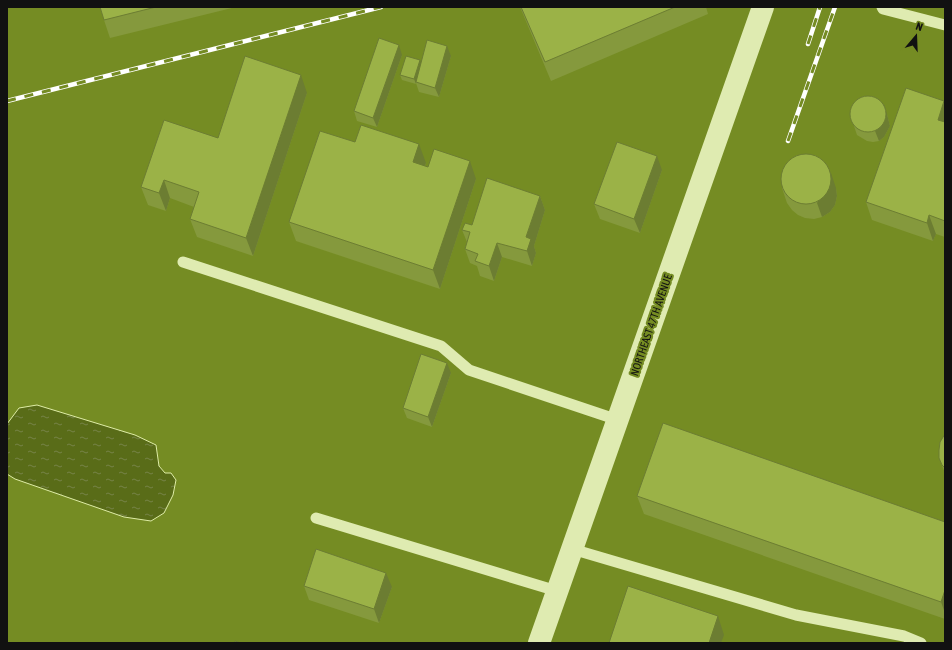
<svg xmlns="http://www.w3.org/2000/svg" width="952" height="650" font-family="'Asap Condensed',sans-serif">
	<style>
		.water { fill: url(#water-ripples); stroke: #deeca6 }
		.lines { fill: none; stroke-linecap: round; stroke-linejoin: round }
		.service { stroke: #dfebb1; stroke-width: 11 }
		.tertiary { stroke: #dfebb1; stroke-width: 22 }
		.rail-casing { stroke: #fff; stroke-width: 4.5 }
		.rail { stroke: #758c23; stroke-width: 3; stroke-dasharray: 9; stroke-linecap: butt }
		.wall { fill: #85993d }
		.shaded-wall { fill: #6c7d32 }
		.building { fill: #9bb247; stroke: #6c7d32 }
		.labels { text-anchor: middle; stroke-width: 4; stroke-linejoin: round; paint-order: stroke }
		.street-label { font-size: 11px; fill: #111; stroke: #758c23 }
	</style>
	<defs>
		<pattern id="water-ripples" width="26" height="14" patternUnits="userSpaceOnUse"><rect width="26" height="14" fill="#596c18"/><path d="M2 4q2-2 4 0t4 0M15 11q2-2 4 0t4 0" fill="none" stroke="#768348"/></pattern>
	</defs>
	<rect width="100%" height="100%" fill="#758c23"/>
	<path class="water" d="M 37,405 L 135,435 L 156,445 L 159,466 L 165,473 L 171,473 L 176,480 L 173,495 L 164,513 L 151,521 L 124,517 L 15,479 L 7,474 L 7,424 L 19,408 Z"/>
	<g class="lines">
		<path class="service" d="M 882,7 L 883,9 L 945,25
			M 183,262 L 441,346 L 469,370 L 618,420
			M 316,518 L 557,591
			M 572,549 L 796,615 L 904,636 L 921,643"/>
		<path class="tertiary" d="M 539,643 L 763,7"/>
		<g class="rail-casing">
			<path id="rail" d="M 808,44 L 820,7
				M 7,101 L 381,7
				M 788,141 L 835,7"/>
		</g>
		<use href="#rail" class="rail"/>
	</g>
	<path class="wall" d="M 100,7 L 236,7 L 110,38 L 104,20 Z
		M 520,7 L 706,7 L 708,14 L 551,81 Z
		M 402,55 L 377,127 L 357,121 L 354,111 Z
		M 451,56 L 439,97 L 419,92 L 416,83 L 416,84 L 402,80 L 400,75 L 421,63 Z
		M 307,93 L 253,256 L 197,237 L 190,219 L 194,207 L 170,198 L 166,211 L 148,205 L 141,187 Z
		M 944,101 L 945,103 L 945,237 L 936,234 L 933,241 L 872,220 L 866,202 Z
		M 850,114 L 887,114 L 890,126 L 884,137 L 879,141 L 873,142 L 867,141 L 857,135 Z
		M 355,142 L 426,163 L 425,166 L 476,179 L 440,289 L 296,241 L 289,222 Z
		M 662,170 L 640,233 L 600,219 L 594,204 Z
		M 782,188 L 836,188 L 837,196 L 835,205 L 830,212 L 822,217 L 814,219 L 805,218 L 798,215 L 792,210 L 787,203 Z
		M 540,196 L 545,210 L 534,246 L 536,253 L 532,266 L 502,257 L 494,281 L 480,276 L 477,266 L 470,263 L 465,249 L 467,242 L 462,230 Z
		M 451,373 L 432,427 L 407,418 L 403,408 Z
		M 945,434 L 945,473 L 939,458 Z
		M 637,496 L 945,522 L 945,619 L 644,514 Z
		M 304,586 L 392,587 L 379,623 L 309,600 Z"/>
	<path class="shaded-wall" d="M 399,45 L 402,55 L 377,127 L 373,118 Z
		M 447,46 L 451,56 L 439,97 L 435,88 Z
		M 420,60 L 422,65 L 416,82 L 416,84 L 414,79 Z
		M 301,75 L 307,93 L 253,256 L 246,238 Z
		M 944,101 L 945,103 L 945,137 L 938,120 Z
		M 884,104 L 887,114 L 890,126 L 884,137 L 879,141 L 875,131 Z
		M 419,144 L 426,163 L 420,180 L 413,162 Z
		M 657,156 L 662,170 L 640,233 L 634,219 Z
		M 470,161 L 476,179 L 440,289 L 433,270 Z
		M 831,173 L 836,188 L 837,196 L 835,205 L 830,212 L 822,217 L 817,203 Z
		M 164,180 L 170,198 L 166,211 L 159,193 Z
		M 540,196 L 545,210 L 534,246 L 536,253 L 532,266 L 527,251 L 526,237 Z
		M 929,215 L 936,234 L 933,241 L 927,223 Z
		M 497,243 L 502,257 L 494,281 L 489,266 Z
		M 447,363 L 451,373 L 432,427 L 428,417 Z
		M 386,573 L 392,587 L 379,623 L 374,609 Z
		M 945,590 L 945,613 L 941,602 Z
		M 718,616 L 724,635 L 721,643 L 709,643 Z"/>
	<path class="building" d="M 100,7 L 156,7 L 104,20 Z
		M 521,7 L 675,7 L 545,62 Z
		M 379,38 L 399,45 L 373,118 L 354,111 Z
		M 427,40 L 447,46 L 435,88 L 416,82 Z
		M 245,56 L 301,75 L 246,238 L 190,219 L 199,192 L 164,180 L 159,193 L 141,187 L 164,120 L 218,138 Z
		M 406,56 L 420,60 L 414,79 L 400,75 Z
		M 906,88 L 944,101 L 938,120 L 945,122 L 945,221 L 929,215 L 927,223 L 866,202 Z
		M850 114a18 18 0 1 1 36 0a18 18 0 1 1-36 0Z
		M 361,125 L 419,144 L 413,162 L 428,167 L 434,149 L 470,161 L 433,270 L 289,222 L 320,131 L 355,142 Z
		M 617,142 L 657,156 L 634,219 L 594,204 Z
		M781 179a25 25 0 1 1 50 0a25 25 0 1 1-50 0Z
		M 487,178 L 540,196 L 526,237 L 531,239 L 527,251 L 497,243 L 489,266 L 475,261 L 478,254 L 465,249 L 470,232 L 462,230 L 465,223 L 472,225 Z
		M 421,354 L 447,363 L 428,417 L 403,408 Z
		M 663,423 L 945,522 L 945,590 L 941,602 L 637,496 Z
		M 945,434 L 945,468 L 942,465 L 939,458 L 939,450 L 940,442 Z
		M 316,549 L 386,573 L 374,609 L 304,586 Z
		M 628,586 L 718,616 L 709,643 L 609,643 Z
		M 235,641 L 241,643 L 235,643 Z"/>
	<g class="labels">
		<g class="street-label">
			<text transform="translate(651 325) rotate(-71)" y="4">NORTHEAST 47TH AVENUE</text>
		</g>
	</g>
	<rect width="952" height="650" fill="none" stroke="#111111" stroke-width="16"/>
	<g transform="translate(916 36) rotate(19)" stroke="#758c23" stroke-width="3" paint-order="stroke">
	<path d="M0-3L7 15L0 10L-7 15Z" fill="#111111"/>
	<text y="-6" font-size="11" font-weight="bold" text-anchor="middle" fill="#111111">N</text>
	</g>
</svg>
